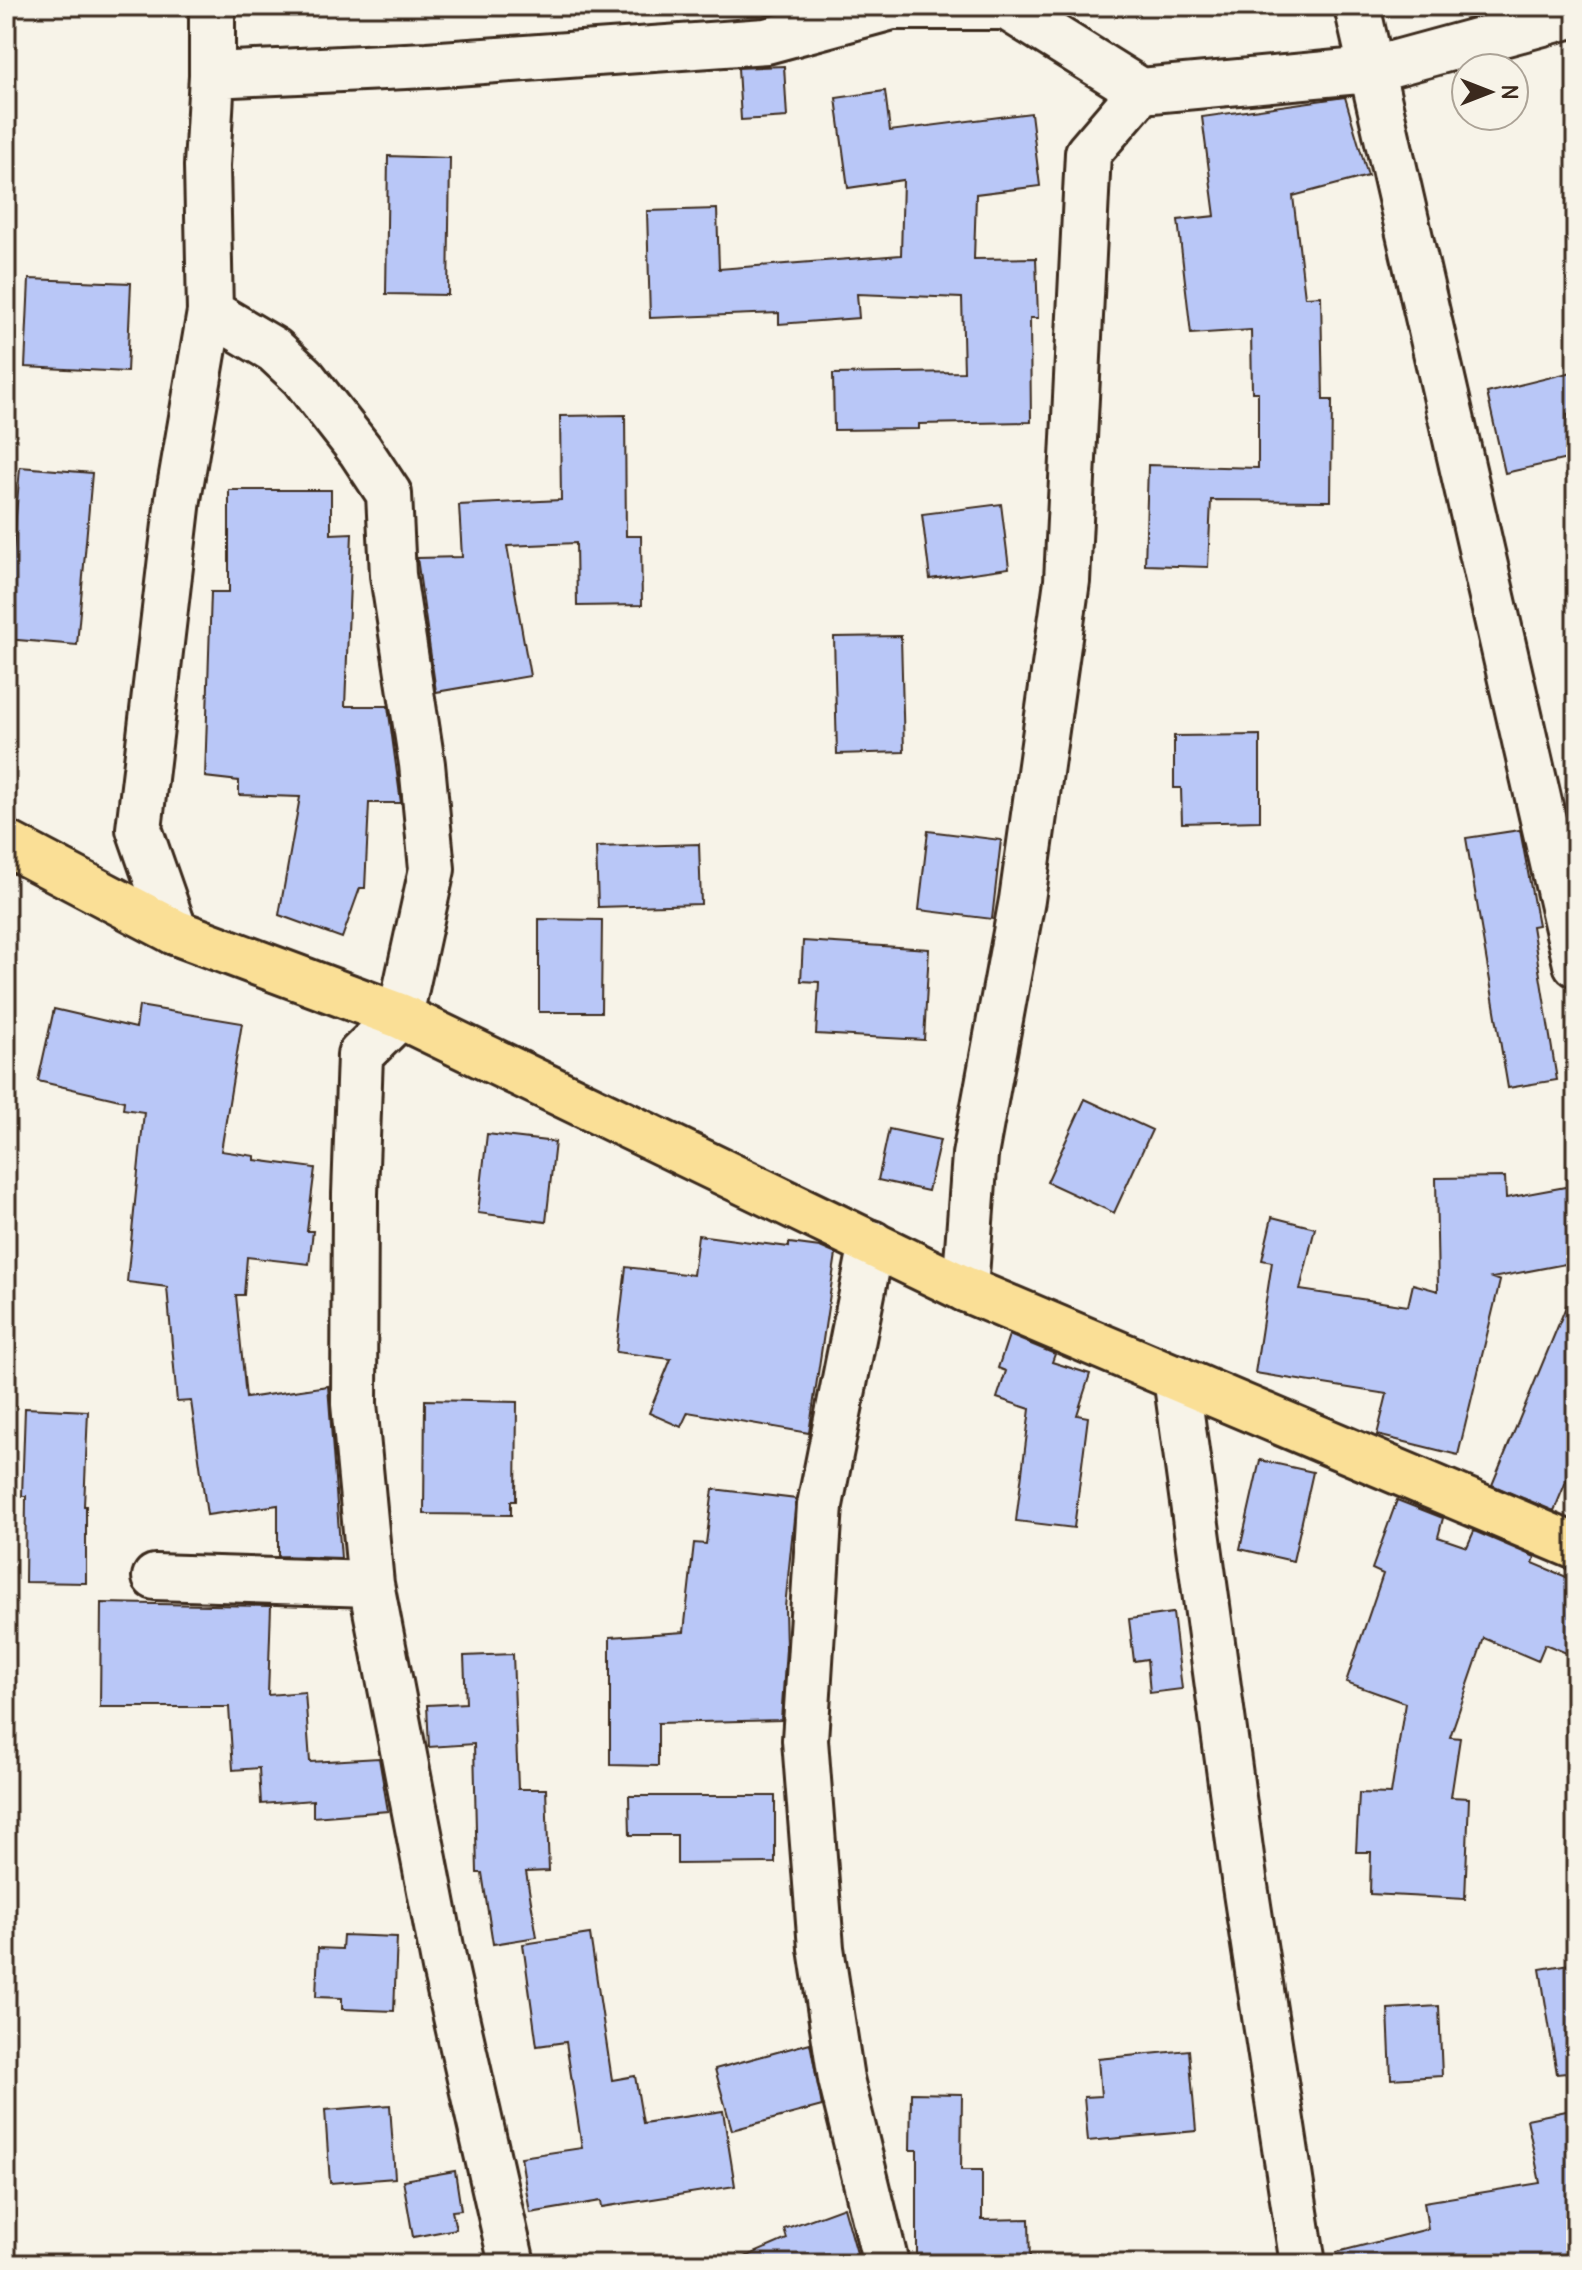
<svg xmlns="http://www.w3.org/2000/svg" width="1582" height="2270" font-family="Delius,sans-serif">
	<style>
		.building { fill: #b9c7f7; stroke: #3b2a1e; stroke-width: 2 }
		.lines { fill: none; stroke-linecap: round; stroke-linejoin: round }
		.minor-casing { stroke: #3b2a1e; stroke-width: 50 }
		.major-casing { stroke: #3b2a1e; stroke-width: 50 }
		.minor { stroke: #f7f3e8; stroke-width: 44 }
		.major { stroke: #fadf96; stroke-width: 44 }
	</style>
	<rect width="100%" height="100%" fill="#f7f3e8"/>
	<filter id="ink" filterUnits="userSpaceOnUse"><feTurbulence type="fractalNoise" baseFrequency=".0125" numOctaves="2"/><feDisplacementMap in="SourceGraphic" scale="16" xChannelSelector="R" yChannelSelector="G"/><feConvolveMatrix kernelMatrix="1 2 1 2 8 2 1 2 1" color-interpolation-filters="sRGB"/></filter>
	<g filter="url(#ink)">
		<path class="building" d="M 784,66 L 787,117 L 741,120 L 738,68 Z
			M 885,91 L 890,131 L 1031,113 L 1040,186 L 976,194 L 974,259 L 1036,258 L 1038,318 L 1030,318 L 1031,422 L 919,424 L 919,429 L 834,430 L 833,374 L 964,372 L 962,298 L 857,294 L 859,318 L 779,324 L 779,313 L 650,318 L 647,211 L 717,209 L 719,269 L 901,255 L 903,180 L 848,188 L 836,98 Z
			M 1345,97 L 1368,176 L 1293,196 L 1305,297 L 1321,296 L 1323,400 L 1332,400 L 1331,501 L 1211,500 L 1208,567 L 1145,565 L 1148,465 L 1258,468 L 1258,392 L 1252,392 L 1251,330 L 1191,334 L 1178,220 L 1215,216 L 1202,117 Z
			M 388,156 L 450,158 L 448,295 L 386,294 Z
			M 29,279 L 131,283 L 127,372 L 25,367 Z
			M 1576,371 L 1576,412 L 1567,414 L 1576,457 L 1505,473 L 1487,393 Z
			M 625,415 L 626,536 L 641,536 L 642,605 L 577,606 L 576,543 L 507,546 L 530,676 L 436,692 L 417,558 L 462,557 L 459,505 L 561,500 L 560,416 Z
			M 20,467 L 92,473 L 77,645 L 6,639 Z
			M 229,490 L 331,490 L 331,534 L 352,533 L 345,706 L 388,706 L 401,803 L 369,803 L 365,888 L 360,888 L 342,938 L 279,915 L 300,797 L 239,795 L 239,781 L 205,777 L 211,592 L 229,592 Z
			M 1001,504 L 1009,568 L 930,579 L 922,514 Z
			M 901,636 L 904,752 L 837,754 L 834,637 Z
			M 1260,735 L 1260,821 L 1182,823 L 1181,788 L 1174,788 L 1174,736 Z
			M 1520,830 L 1538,925 L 1532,926 L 1557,1080 L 1508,1088 L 1466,838 Z
			M 928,831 L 1001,840 L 992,919 L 919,910 Z
			M 699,844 L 701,904 L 598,907 L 596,847 Z
			M 539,919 L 602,920 L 601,1012 L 539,1012 Z
			M 803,941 L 929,949 L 924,1040 L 816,1034 L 819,982 L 801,981 Z
			M 139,1006 L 242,1023 L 221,1151 L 255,1156 L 255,1160 L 315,1168 L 307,1231 L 313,1231 L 309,1264 L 247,1257 L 244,1295 L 236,1295 L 246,1398 L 328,1386 L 341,1558 L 278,1556 L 278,1505 L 207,1515 L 191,1401 L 177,1402 L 167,1287 L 127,1282 L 144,1112 L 123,1109 L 124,1101 L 38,1081 L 54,1009 L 136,1028 Z
			M 1085,1099 L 1152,1130 L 1114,1213 L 1047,1182 Z
			M 889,1129 L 940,1140 L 928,1191 L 878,1180 Z
			M 487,1134 L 555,1142 L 546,1222 L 478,1213 Z
			M 1505,1177 L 1506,1198 L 1571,1186 L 1576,1212 L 1576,1262 L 1492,1278 L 1500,1281 L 1458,1455 L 1377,1435 L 1387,1394 L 1255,1373 L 1272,1262 L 1262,1260 L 1272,1217 L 1315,1228 L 1300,1290 L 1408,1306 L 1413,1284 L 1438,1291 L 1436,1178 Z
			M 698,1235 L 789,1247 L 789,1243 L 820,1247 L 836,1254 L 809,1433 L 688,1412 L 681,1427 L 649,1413 L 671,1359 L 616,1352 L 626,1267 L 693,1275 Z
			M 1575,1285 L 1576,1483 L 1567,1479 L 1554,1511 L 1492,1485 Z
			M 1009,1335 L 1055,1354 L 1052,1362 L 1090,1374 L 1077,1415 L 1088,1417 L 1074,1528 L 1016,1521 L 1030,1409 L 997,1398 L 1006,1371 L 998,1368 Z
			M 425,1400 L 517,1402 L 516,1501 L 511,1501 L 511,1515 L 424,1514 Z
			M 25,1408 L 88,1411 L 84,1506 L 86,1506 L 86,1583 L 25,1582 L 26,1496 L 22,1496 Z
			M 1260,1460 L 1313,1472 L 1293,1561 L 1240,1549 Z
			M 713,1489 L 796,1499 L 785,1607 L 786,1649 L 781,1720 L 658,1723 L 658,1766 L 610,1765 L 610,1637 L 684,1632 L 694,1543 L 706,1544 Z
			M 1397,1500 L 1443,1518 L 1438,1537 L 1467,1547 L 1474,1531 L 1535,1557 L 1533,1563 L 1576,1581 L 1576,1657 L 1545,1644 L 1538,1661 L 1484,1638 L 1450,1737 L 1460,1738 L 1451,1797 L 1469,1798 L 1465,1899 L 1370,1894 L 1371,1852 L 1356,1852 L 1359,1793 L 1391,1794 L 1405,1703 L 1346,1682 L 1383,1574 L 1372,1569 Z
			M 101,1603 L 271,1606 L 268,1695 L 305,1692 L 310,1762 L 379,1758 L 388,1811 L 313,1817 L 313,1800 L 261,1804 L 259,1768 L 233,1770 L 229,1707 L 100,1707 Z
			M 1173,1613 L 1182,1689 L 1150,1693 L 1147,1659 L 1134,1661 L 1129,1619 Z
			M 513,1654 L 518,1789 L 546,1789 L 549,1871 L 526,1872 L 537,1937 L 493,1944 L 482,1873 L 477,1873 L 474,1744 L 429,1747 L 427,1705 L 466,1703 L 464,1656 Z
			M 629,1796 L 775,1796 L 775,1863 L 677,1864 L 677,1835 L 630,1835 Z
			M 590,1934 L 612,2080 L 635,2076 L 643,2123 L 723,2111 L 735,2186 L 602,2207 L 601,2201 L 530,2213 L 521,2157 L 582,2148 L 566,2042 L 537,2046 L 523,1944 Z
			M 343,1935 L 397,1937 L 394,2011 L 342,2009 L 342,1998 L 316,1997 L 318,1948 L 342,1949 Z
			M 1576,1963 L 1576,2072 L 1557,2074 L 1540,1969 Z
			M 1439,2006 L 1442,2076 L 1391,2079 L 1388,2009 Z
			M 810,2043 L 822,2106 L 732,2130 L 715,2069 Z
			M 1189,2050 L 1196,2131 L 1088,2141 L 1084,2097 L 1101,2096 L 1098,2059 Z
			M 911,2093 L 962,2094 L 961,2170 L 982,2170 L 982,2220 L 1029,2219 L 1030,2264 L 917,2264 L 917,2150 L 910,2150 Z
			M 390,2105 L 395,2178 L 330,2183 L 325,2110 Z
			M 1576,2109 L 1576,2264 L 1338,2264 L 1337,2252 L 1428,2229 L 1424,2202 L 1540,2183 L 1527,2119 Z
			M 455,2171 L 461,2210 L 452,2211 L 456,2229 L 413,2237 L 403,2180 Z
			M 844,2207 L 860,2264 L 729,2264 L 787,2239 L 784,2229 Z"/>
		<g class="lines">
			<g class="minor-casing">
				<path id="minor" d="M 1357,6 L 1576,964
					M 212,75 L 427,65 L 766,41 L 892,7 L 1006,7 L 1141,91
					M 210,312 L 274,350 L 303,377 L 360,450 L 389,494 L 393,575 L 422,764 L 432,869 L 400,1016 L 360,1055 L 355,1194 L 354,1404 L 371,1584 L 445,1968 L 512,2264
					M 175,932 L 139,829 L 178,499 L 210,312 L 207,166 L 212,75 L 212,6
					M 872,1243 L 820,1505 L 805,1740 L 821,1948 L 841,2079 L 886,2264
					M 965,1289 L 975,1155 L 1022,900 L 1067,581 L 1088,153 L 1141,91 L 1370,70 L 1576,14
					M 1176,1377 L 1245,1886 L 1303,2264
					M 155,1577 L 371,1584"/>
			</g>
			<g class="major-casing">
				<path id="major" d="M 6,843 L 175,932 L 400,1016 L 965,1289 L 1576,1547"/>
			</g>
			<use href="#minor" class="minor"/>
			<use href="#major" class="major"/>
		</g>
	</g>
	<rect width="1582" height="2270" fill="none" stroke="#f7f3e8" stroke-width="32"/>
	<rect x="16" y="16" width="1550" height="2238" fill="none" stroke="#3b2a1e" stroke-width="3" filter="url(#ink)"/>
	<g transform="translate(1490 92) rotate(90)"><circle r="38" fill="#f7f3e8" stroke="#aca397" stroke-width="2"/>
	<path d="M0-6L14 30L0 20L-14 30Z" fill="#3b2a1e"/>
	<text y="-12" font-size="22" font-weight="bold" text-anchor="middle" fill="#3b2a1e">N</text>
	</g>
</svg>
